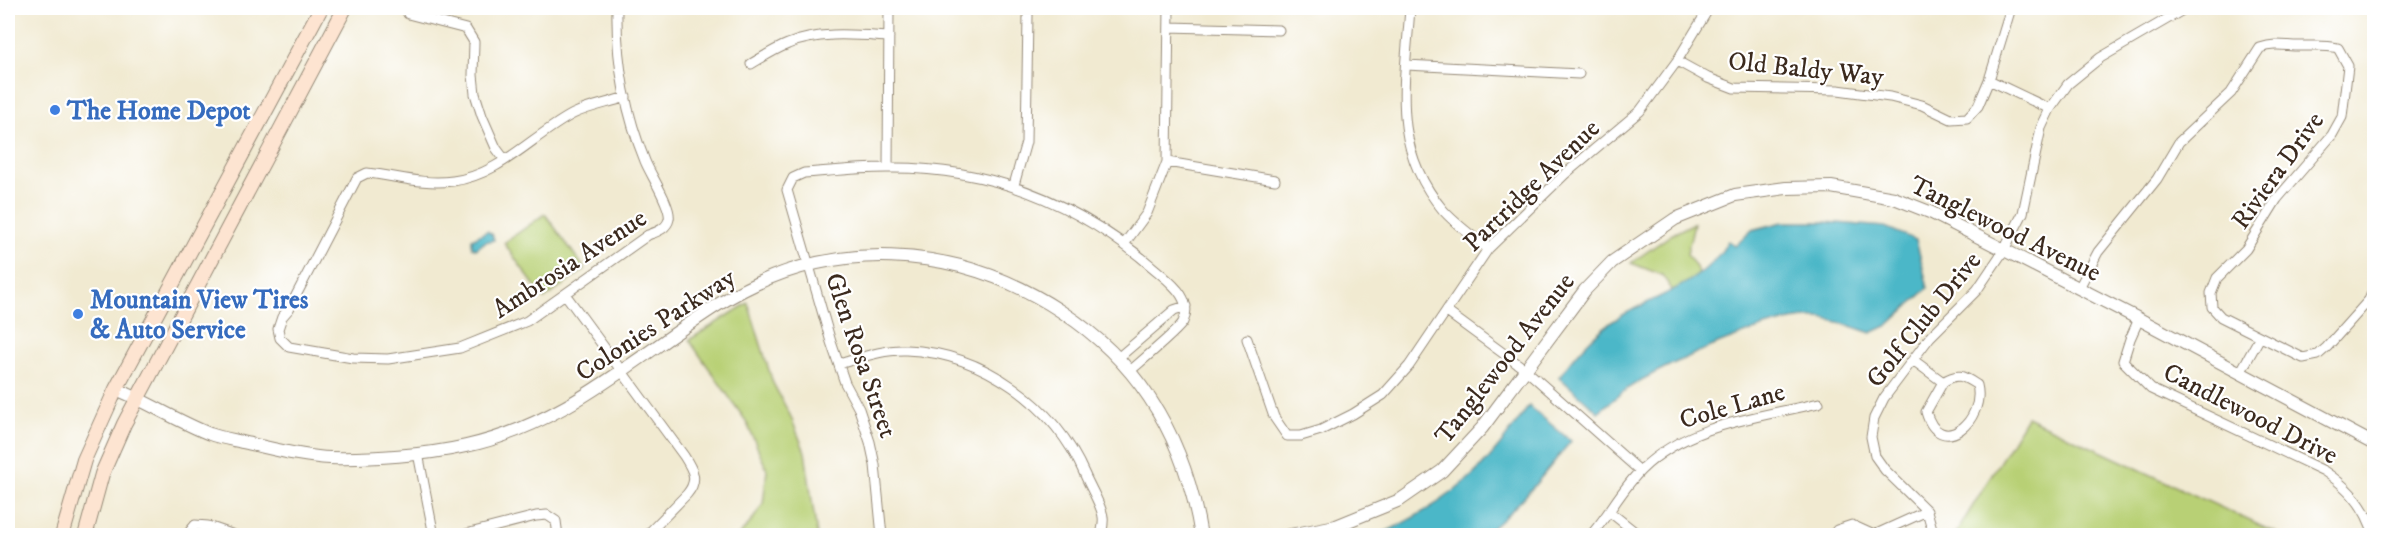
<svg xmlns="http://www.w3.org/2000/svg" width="2382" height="543" font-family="'IM FELL DW Pica',serif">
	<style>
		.green { fill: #b8d075; stroke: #7a7d4a; stroke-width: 1.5 }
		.water { fill: #4bb7c8; stroke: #437073; stroke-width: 1.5 }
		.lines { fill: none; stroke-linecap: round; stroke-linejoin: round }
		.minor-casing { stroke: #968a78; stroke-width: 11 }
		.tertiary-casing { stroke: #968a78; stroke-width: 14 }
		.secondary-casing { stroke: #968a78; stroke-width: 16 }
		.minor { stroke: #fff; stroke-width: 9 }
		.tertiary { stroke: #fff; stroke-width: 12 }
		.secondary { stroke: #fde4d1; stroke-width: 14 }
		.shop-dot { fill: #3f7fe0; stroke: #fff; stroke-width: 2 }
		.labels { text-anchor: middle; stroke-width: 4.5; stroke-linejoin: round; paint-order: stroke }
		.street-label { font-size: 26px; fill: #3b2a1e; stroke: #fff }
		.shop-label { font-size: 26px; font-weight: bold; fill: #366cbe; stroke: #fff; text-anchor: start }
	</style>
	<rect width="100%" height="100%" fill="#fff"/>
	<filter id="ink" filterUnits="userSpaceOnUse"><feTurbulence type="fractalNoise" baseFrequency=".0167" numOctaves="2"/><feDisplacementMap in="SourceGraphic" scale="12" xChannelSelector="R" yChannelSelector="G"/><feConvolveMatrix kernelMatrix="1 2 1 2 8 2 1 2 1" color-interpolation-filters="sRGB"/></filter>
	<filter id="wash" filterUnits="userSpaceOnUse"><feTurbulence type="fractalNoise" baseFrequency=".008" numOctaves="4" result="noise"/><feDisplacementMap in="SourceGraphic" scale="24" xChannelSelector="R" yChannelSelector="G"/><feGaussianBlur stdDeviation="1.35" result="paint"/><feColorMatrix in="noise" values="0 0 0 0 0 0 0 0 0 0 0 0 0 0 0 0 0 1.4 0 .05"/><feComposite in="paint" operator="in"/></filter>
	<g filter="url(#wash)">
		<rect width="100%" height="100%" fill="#f1ead1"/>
		<path class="green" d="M 545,214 L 585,269 L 544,299 L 504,243 Z
			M 1694,223 L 1687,254 L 1701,275 L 1673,291 L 1662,275 L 1631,263 L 1671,235 Z
			M 748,303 L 773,383 L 790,415 L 805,452 L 817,535 L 739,535 L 751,522 L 763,504 L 767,470 L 746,421 L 689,340 Z
			M 2027,417 L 2280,535 L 1955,535 Z"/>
		<path class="water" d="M 1783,222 L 1824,222 L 1885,227 L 1916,240 L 1928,288 L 1888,325 L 1871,333 C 1854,328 1835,319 1818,318 C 1777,314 1662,365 1627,389 C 1617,396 1608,404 1598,412 L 1559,377 C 1576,354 1595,331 1621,316 C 1660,294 1705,283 1728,241 L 1735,246 L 1752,230 Z
			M 487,231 L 492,234 L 494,240 L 485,242 L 476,249 L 472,247 L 472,239 Z
			M 1529,406 L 1571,441 C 1544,474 1517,510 1483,535 L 1379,535 C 1409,521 1441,503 1466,481 C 1491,460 1510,432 1529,406 Z"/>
	</g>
	<g filter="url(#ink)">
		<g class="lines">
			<g class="minor-casing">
				<path id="minor" d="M 617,8 C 616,60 625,112 645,161 C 650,174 672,207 669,219 C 667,229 656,232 648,235 L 527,321 L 460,348 L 388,359 L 353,358 L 289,347 L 280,338 L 278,329 L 282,317 L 289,309 L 357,178 L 367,173 C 397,176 422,185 453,181 C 500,175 533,135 573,114 C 589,106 609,103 626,97
					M 1410,8 C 1405,83 1390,147 1443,210 C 1455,224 1473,236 1488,249
					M 408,14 L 466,29 L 474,42 L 473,75 L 475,94 L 482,116 L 496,148 L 505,160
					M 1169,27 L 1279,30
					M 1677,61 L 1708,78 L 1734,88 L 1838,90 L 1890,97 L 1922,105 L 1951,119 L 1967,118 L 1978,106 L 1989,80 L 2011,8
					M 751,64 C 763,57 775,49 788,44 C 819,31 856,35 889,37
					M 1406,65 L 1579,74
					M 1989,80 L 2050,109
					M 1167,162 L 1275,180
					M 888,168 L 889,8
					M 1014,185 L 1026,142 L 1028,15
					M 1125,243 L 1147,213 L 1167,162 L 1169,8
					M 2079,288 L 2098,252 L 2157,179 L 2179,142 L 2231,93 L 2260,48 C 2279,42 2286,47 2304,46 C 2317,46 2326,45 2338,48 L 2348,66 L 2342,117 L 2332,135 L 2277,199 L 2246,249 L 2217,278 L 2211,293 L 2212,307 L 2221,317 L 2303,358 L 2318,355 L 2327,347 L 2369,300 L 2374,288
					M 565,294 L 684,456 C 693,470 699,480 687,494 L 646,536
					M 1447,312 L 1526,370 L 1640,471
					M 2139,319 L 2130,339 L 2123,361 L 2151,389 L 2324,471 C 2348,487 2367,507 2374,536
					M 1247,339 L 1274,417 L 1287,436 L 1301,436 L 1321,430 L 1353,414 L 1383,395 L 1409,366 L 1488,249 L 1565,174 L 1640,111 L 1677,61 L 1709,8
					M 1118,358 L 1174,310 L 1186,306
					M 1913,360 L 1943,382 L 1926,412 C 1940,460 1986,420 1977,385 C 1963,376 1958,372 1943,382
					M 839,364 C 860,358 883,349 906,350 C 983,353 1055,405 1085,475 C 1090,487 1102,506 1103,517 C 1104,523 1102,530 1101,536
					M 2240,373 L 2260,337
					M 418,453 L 434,536
					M 1610,512 L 1640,536
					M 1874,535 L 1927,511
					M 186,536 L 195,525 L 208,526 L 237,536
					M 458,536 L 536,516 L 547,515 L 556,521 L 558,536
					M 882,536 L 875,465 L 870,442 L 859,409 L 845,383 L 831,342 L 787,190 L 793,178 L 804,173 C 831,171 859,168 886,168 C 990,166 1079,203 1156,270 C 1171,283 1194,299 1183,322 C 1180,329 1139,363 1130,371
					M 1590,536 C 1609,515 1621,490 1641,470 C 1689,423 1757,418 1819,403
					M 1832,536 L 1837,530 L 1852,525 L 1874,535
					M 1934,536 L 1927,511 L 1885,470 L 1875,456 L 1871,437 L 1874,418 L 1884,398 L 1930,337 L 1977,290 L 2004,250 L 2023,213 L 2041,128 L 2050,109 L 2068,84 L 2100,58 L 2186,8"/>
			</g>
			<g class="tertiary-casing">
				<path id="tertiary" d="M 116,389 C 148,402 177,421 210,434 C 221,438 235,440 247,443 C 274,449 303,457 330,458 C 370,459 427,455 466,446 C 564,425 637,356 719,304 C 827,236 956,242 1062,312 C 1142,364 1186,442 1201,536
					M 1285,536 L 1336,526 L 1400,500 L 1442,471 L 1482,428 L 1585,290 L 1612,262 L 1675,219 L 1735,195 L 1786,188 L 1831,187 L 1894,198 L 1932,213 L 2139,319 L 2374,444"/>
			</g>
			<g class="secondary-casing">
				<path id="secondary" d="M 62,536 L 84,460 L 116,389 L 321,8
					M 85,536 L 102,474 L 124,424 L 345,8"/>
			</g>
			<use href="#minor" class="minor"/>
			<use href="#tertiary" class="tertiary"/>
			<use href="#secondary" class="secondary"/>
		</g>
	</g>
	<g class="shop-dot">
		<circle cx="55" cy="110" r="6"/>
		<circle cx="78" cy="314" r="6"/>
	</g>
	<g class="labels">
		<g class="street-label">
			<text transform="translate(1806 68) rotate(6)" y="9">Old Baldy Way</text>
			<text transform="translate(2277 170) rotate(-54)" y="9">Riviera Drive</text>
			<text transform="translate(1531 185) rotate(-44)" y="9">Partridge Avenue</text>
			<text transform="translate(2006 228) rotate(26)" y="9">Tanglewood Avenue</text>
			<text transform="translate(569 263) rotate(-33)" y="9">Ambrosia Avenue</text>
			<text transform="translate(1923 319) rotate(-51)" y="9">Golf Club Drive</text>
			<text transform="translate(655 324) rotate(-33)" y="9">Colonies Parkway</text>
			<text transform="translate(862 355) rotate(71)" y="9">Glen Rosa Street</text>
			<text transform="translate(1504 358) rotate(-52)" y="9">Tanglewood Avenue</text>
			<text transform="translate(1732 405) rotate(-16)" y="9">Cole Lane</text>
			<text transform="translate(2251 413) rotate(27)" y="9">Candlewood Drive</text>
		</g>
		<g class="shop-label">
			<text x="67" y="119">The Home Depot</text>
			<text x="90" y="308">Mountain View Tires<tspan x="90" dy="30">&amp; Auto Service</tspan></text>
		</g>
	</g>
	<rect width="2382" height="543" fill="none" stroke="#fff" stroke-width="30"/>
</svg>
